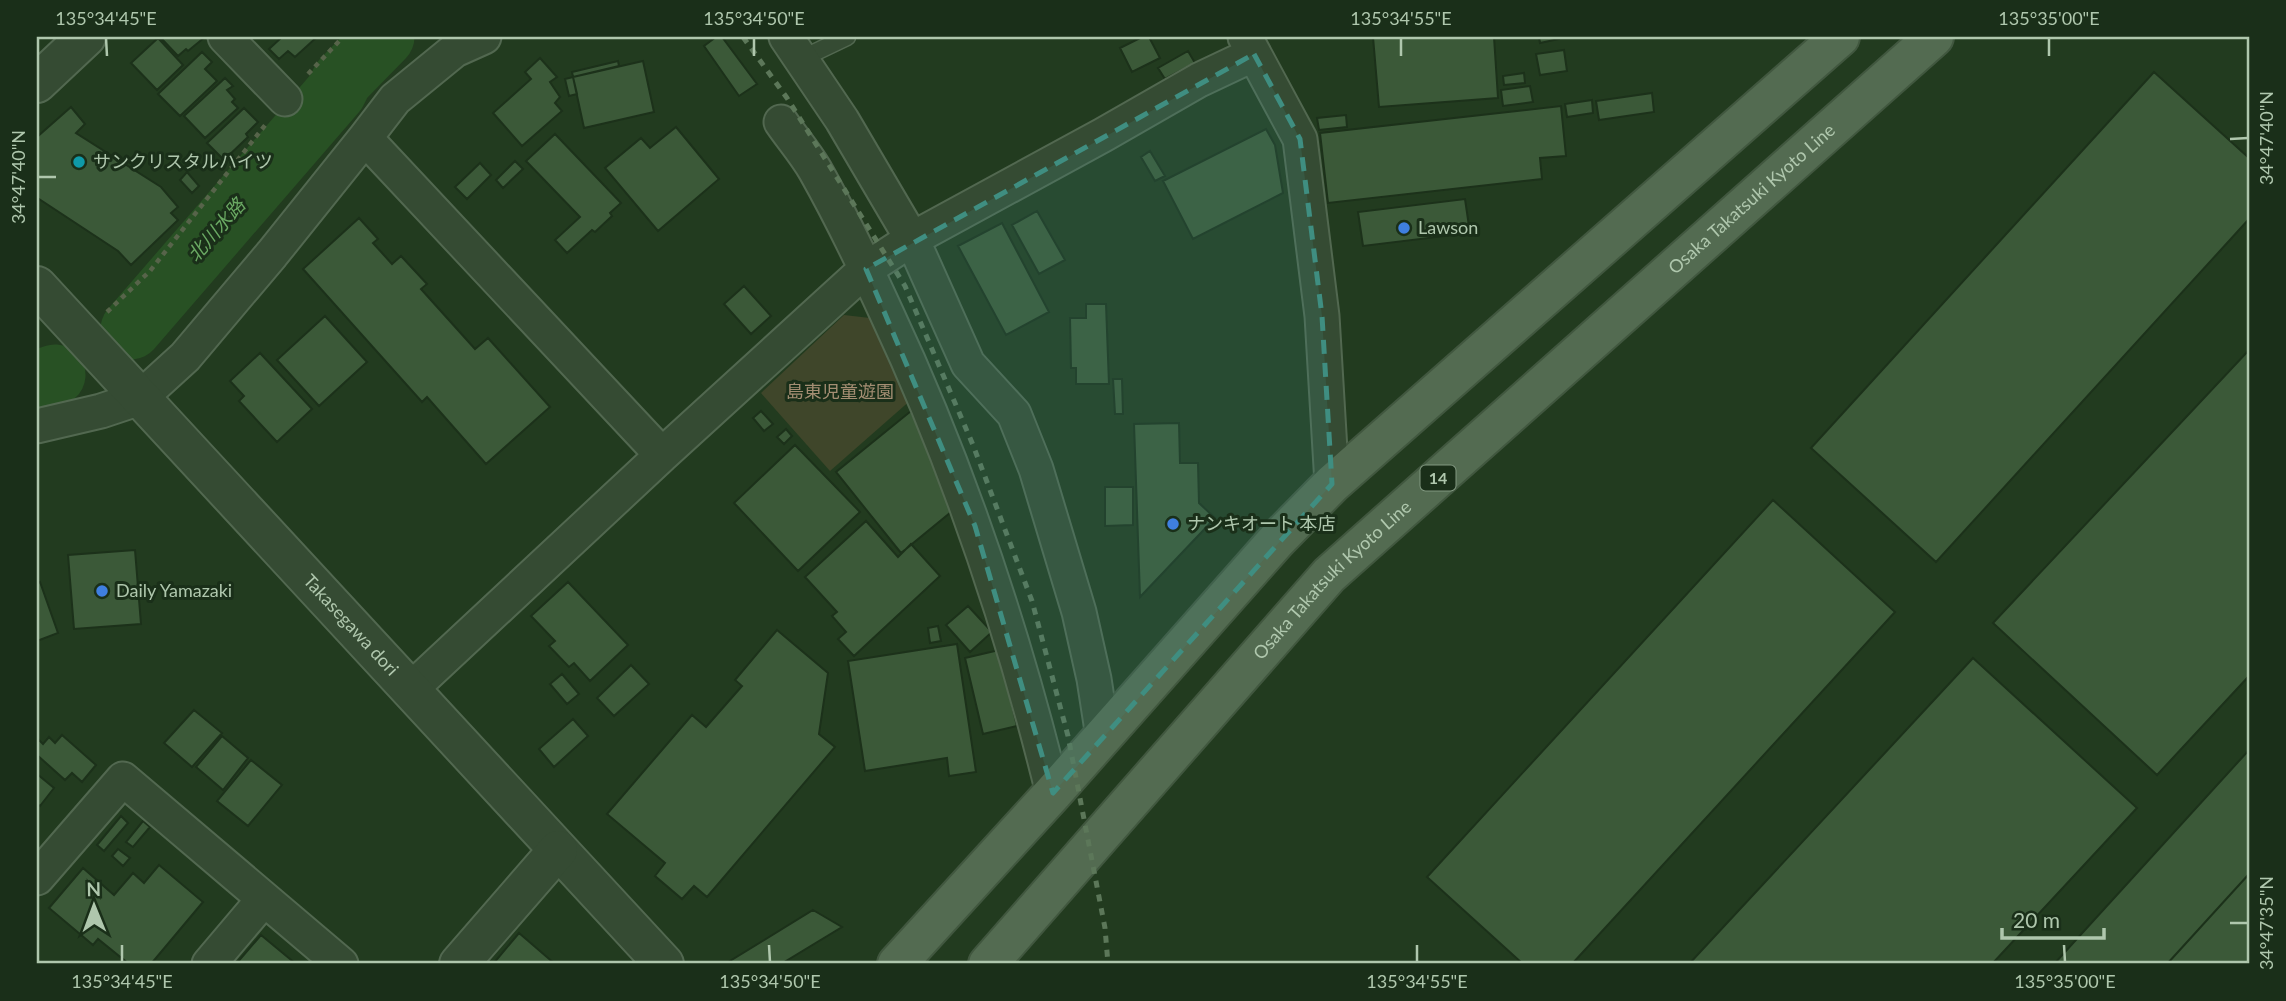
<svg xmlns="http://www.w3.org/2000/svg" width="2286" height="1001" font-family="Lato,'Noto Sans JP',sans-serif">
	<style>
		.green { fill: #3f462a }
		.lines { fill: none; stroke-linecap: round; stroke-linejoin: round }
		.river { stroke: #285124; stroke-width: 61 }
		.building { fill: #3b5938; stroke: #1c311a; stroke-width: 2 }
		.service-casing { stroke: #526850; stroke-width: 19 }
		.minor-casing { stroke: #526850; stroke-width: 37 }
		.tertiary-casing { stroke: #526850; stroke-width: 42 }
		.primary-casing { stroke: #41573f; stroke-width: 42 }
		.path { stroke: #57644a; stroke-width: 4.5; stroke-dasharray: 5 5; stroke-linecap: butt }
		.service { stroke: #354b33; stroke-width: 16 }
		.minor { stroke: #354b33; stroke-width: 33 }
		.tertiary { stroke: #354b33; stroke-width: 38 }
		.primary { stroke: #536b51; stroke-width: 38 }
		.rail { stroke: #5c7759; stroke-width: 5; stroke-dasharray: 7 7; stroke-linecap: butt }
		.marked { fill: #3f8e81; fill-opacity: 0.2; stroke: #3f8e81; stroke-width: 5; stroke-dasharray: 14 9; stroke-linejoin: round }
		.ticks { fill: none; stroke: #afc7ad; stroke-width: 2.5 }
		.culture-dot { fill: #0f9aa8; stroke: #1a2f19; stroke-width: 2.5 }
		.shop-dot { fill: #3f7fe0; stroke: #1a2f19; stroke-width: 2.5 }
		.labels { text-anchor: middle; stroke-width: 6; stroke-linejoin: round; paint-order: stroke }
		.shield { fill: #1a2f19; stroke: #829981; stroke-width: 2 }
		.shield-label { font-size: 16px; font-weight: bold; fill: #afc7ad }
		.poi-label { font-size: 18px; fill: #afc7ad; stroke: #1a2f19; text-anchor: start }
		.street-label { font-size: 18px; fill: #afc7ad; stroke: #1a2f19 }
		.park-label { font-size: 18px; fill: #a48e73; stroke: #1a2f19 }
		.water-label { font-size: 19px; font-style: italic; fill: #6aa963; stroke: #1a2f19 }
		.neatline { fill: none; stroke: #afc7ad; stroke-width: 2.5 }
		.ticks-label { font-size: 18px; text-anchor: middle; fill: #afc7ad }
	</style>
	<rect width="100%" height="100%" fill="#223b1f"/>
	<path class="green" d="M 844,315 L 870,318 L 912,399 L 830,471 L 761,393 Z"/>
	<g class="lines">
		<path class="river" d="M 131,329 L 336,92 L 342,80 L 384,37
			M 37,381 L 55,375"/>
	</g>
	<path class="building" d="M 160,37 L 205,37 L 188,51 L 186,49 L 178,56 Z
		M 282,37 L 317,37 L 295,57 L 288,51 L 279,59 L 269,49 Z
		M 716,37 L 722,37 L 757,84 L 739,96 L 704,46 Z
		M 1142,37 L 1149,37 L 1160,58 L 1132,72 L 1120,48 Z
		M 1373,37 L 1494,37 L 1498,98 L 1379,107 Z
		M 1539,37 L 1559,37 L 1559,39 L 1540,43 Z
		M 158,38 L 183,65 L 157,90 L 131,63 Z
		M 1564,50 L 1567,71 L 1540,75 L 1536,54 Z
		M 1188,51 L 1195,63 L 1165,79 L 1158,68 Z
		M 202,52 L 212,62 L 205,69 L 217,81 L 180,116 L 158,94 Z
		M 540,58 L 557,77 L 550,82 L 560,97 L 555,103 L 562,111 L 522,146 L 493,113 L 531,79 L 525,72 Z
		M 618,61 L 619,66 L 573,77 L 572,72 Z
		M 643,61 L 654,112 L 584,128 L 573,77 Z
		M 2154,72 L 2249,158 L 2249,219 L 1936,562 L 1811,448 Z
		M 1524,73 L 1525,83 L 1504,85 L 1503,76 Z
		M 573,77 L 577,94 L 569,96 L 565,79 Z
		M 225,78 L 233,86 L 227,90 L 235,99 L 232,102 L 238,108 L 205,138 L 184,116 Z
		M 1530,86 L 1533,102 L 1503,106 L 1501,90 Z
		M 1652,93 L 1654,112 L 1599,120 L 1596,101 Z
		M 1592,100 L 1593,113 L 1567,117 L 1565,104 Z
		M 1561,106 L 1566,156 L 1540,158 L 1542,179 L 1328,203 L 1320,133 Z
		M 71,107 L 85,124 L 76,133 L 161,187 L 178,207 L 171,213 L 178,220 L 131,265 L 118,251 L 39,199 L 37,201 L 37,137 Z
		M 244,108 L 258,122 L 246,134 L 248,137 L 224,160 L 207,143 Z
		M 1346,115 L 1347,127 L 1319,130 L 1317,118 Z
		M 676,127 L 719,179 L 658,231 L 605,168 L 641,138 L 650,148 Z
		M 1266,129 L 1275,145 L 1283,193 L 1193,239 L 1163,181 Z
		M 555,134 L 621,203 L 610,213 L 612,216 L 595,232 L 592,230 L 567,253 L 555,240 L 580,217 L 526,161 Z
		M 1150,151 L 1165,176 L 1155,181 L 1141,157 Z
		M 515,161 L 523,169 L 503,188 L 496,180 Z
		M 480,163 L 491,175 L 467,199 L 455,187 Z
		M 187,172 L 199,186 L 192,193 L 180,180 Z
		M 1465,199 L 1470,233 L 1363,246 L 1358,212 Z
		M 1037,211 L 1065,260 L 1039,274 L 1012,225 Z
		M 359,218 L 378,239 L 373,243 L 392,264 L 401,256 L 427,284 L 421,289 L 475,349 L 488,338 L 550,407 L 486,464 L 427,397 L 422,402 L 303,269 Z
		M 1002,223 L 1049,312 L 1006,335 L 958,246 Z
		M 744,286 L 771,316 L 751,334 L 724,304 Z
		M 1086,304 L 1106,304 L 1109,384 L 1076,384 L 1076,368 L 1071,368 L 1070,318 L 1086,318 Z
		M 325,316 L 367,362 L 319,406 L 277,360 Z
		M 2249,350 L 2249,676 L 2157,775 L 1993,623 Z
		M 260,353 L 312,409 L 277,442 L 239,401 L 244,396 L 230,381 Z
		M 1113,379 L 1122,379 L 1123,414 L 1115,414 Z
		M 761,411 L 773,424 L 764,431 L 753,418 Z
		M 911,411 L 956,508 L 901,553 L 836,472 Z
		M 1179,423 L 1180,463 L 1198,463 L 1199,503 L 1215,518 L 1140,597 L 1134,424 Z
		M 786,429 L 792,436 L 784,444 L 777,437 Z
		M 795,445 L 860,512 L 798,571 L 734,503 Z
		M 1105,487 L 1133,487 L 1133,525 L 1105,526 Z
		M 1773,500 L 1895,612 L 1572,964 L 1523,964 L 1427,877 Z
		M 866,521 L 898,557 L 911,544 L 940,576 L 854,656 L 838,639 L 846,632 L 832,616 L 837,612 L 805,577 Z
		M 135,550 L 141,624 L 74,629 L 68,555 Z
		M 40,582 L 58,633 L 37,641 L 37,583 Z
		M 568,582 L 628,645 L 590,681 L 574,663 L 569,667 L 549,646 L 555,641 L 531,616 Z
		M 968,606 L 992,632 L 970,652 L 946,625 Z
		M 938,626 L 941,641 L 930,643 L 928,628 Z
		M 777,630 L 828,673 L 819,734 L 835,747 L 707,897 L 694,886 L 682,899 L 655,876 L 665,863 L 607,814 L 692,715 L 706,727 L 742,686 L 735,680 Z
		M 957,644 L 976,772 L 949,776 L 947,758 L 865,771 L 848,661 Z
		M 999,650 L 1017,726 L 983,734 L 965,658 Z
		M 1973,658 L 2137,808 L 1992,964 L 1689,964 Z
		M 631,665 L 649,684 L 614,716 L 597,698 Z
		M 562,674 L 579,694 L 567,704 L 550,684 Z
		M 194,710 L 222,733 L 192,767 L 164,743 Z
		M 573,719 L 588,736 L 554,767 L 539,749 Z
		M 62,735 L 96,765 L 82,782 L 72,773 L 65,780 L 37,755 L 38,739 L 43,744 L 49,737 L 55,743 Z
		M 222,736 L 248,758 L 223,790 L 196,767 Z
		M 2249,750 L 2249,874 L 2167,964 L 2054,964 Z
		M 251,760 L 282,785 L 248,826 L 217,801 Z
		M 37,774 L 54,788 L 40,806 L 37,804 Z
		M 121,816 L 128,823 L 104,851 L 97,845 Z
		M 143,821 L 150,827 L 133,847 L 126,842 Z
		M 118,849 L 130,858 L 123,866 L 112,856 Z
		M 159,865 L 203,902 L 151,964 L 129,964 L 98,939 L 93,945 L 49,908 L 83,868 L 114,895 L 133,873 L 144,883 Z
		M 2249,874 L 2249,964 L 2167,964 Z
		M 813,910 L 842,927 L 781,964 L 733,964 L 730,961 Z
		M 519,933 L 555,964 L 493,964 Z
		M 261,935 L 296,964 L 236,964 Z"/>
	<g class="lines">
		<g class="service-casing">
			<path id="service" d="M 801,59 L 847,37"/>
		</g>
		<g class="minor-casing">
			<path id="minor" d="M 225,37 L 285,99
				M 786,37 L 842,120 L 912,239 L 968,364 L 1014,414 L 1036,469 L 1079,612 L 1094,679 L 1103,737
				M 1245,37 L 1300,139 L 1322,316 L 1332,484
				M 781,122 C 792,138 805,153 815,170 C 841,216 864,264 886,312 C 959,467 1012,627 1053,793
				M 365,138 L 662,455
				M 37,426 L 101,411 L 140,398 L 185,357 L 272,254 L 365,138 L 395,99 L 455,50 L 484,37
				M 409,691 L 662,455 L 866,269 L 912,239 L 1103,135 L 1199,80 L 1254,54
				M 37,878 L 123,779 L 341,964
				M 209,964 L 264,899"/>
		</g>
		<g class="tertiary-casing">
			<g id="tertiary">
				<path d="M 37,83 L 86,37"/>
				<path id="s1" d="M 37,286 L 664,964"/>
				<path d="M 459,964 L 558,850"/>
			</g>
		</g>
		<g class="primary-casing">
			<g id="primary">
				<path d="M 897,964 L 1053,793 L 1276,541 L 1332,484 L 1840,37"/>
				<path id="s2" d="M 988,964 L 1329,575 L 1934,37"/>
			</g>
		</g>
		<path class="path" d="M 308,74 L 343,37
			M 107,312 L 150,271 L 266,124"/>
		<use href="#service" class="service"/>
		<use href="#minor" class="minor"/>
		<use href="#tertiary" class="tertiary"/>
		<use href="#primary" class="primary"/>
		<path class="rail" d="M 743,37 L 787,98 L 905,286 L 973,445 L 1032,601 L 1068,736 L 1105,928 L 1108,964"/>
	</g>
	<path class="marked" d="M 1254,54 L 1300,139 L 1322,316 L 1332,484 L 1053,793 L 975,526 L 866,269 Z"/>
	<path class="ticks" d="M 106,38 L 107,56M 754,38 L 754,56M 1401,38 L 1401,56M 2049,38 L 2049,56M 2230,139 L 2248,138M 38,177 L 56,177M 2230,923 L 2248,923M 122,945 L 122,962M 769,945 L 770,962M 1417,945 L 1417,962M 2064,945 L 2065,962"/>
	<circle class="culture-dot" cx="79" cy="162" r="7"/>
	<g class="shop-dot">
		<circle cx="1404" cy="228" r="7"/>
		<circle cx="1173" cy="524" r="7"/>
		<circle cx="102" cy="591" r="7"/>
	</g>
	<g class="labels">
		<rect class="shield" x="1420.5" y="465.5" width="35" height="25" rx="5"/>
		<g class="shield-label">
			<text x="1438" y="484">14</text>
		</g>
		<g class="poi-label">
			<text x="93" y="168">サンクリスタルハイツ</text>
			<text x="1418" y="234">Lawson</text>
			<text x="1187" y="530">ナンキオート 本店</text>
			<text x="116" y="597">Daily Yamazaki</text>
		</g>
		<g class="street-label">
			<text dy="6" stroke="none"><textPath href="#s2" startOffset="1083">Osaka Takatsuki Kyoto Line</textPath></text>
			<text dy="6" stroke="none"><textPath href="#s2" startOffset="516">Osaka Takatsuki Kyoto Line</textPath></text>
			<text dy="6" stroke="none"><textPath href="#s1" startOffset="462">Takasegawa dori</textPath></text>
		</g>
		<g class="park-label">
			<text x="840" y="398">島東児童遊園</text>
		</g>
		<g class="water-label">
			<text transform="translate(216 230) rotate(-49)" y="7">北川水路</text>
		</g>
	</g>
	<rect width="2286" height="1001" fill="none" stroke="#1a2f19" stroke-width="77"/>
	<g transform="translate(94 906) rotate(359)" stroke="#1a2f19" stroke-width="5" paint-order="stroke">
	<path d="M0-5L12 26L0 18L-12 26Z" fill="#afc7ad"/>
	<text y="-10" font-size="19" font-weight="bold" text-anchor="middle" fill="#afc7ad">N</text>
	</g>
	<path d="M2002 928v10h102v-10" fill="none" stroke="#afc7ad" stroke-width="3.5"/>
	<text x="2013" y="928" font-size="21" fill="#afc7ad" stroke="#1a2f19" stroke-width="5" paint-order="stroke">20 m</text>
	<rect x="38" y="38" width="2210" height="924" class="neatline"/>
	<g class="ticks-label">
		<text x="106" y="25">135°34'45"E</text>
		<text x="754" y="25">135°34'50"E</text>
		<text x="1401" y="25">135°34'55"E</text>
		<text x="2049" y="25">135°35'00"E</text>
		<text transform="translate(2267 138) rotate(-90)" y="6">34°47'40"N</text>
		<text transform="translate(19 177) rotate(-90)" y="6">34°47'40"N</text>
		<text transform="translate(2267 923) rotate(-90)" y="6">34°47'35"N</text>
		<text x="122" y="988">135°34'45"E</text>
		<text x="770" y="988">135°34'50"E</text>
		<text x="1417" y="988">135°34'55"E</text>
		<text x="2065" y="988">135°35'00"E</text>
	</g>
</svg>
